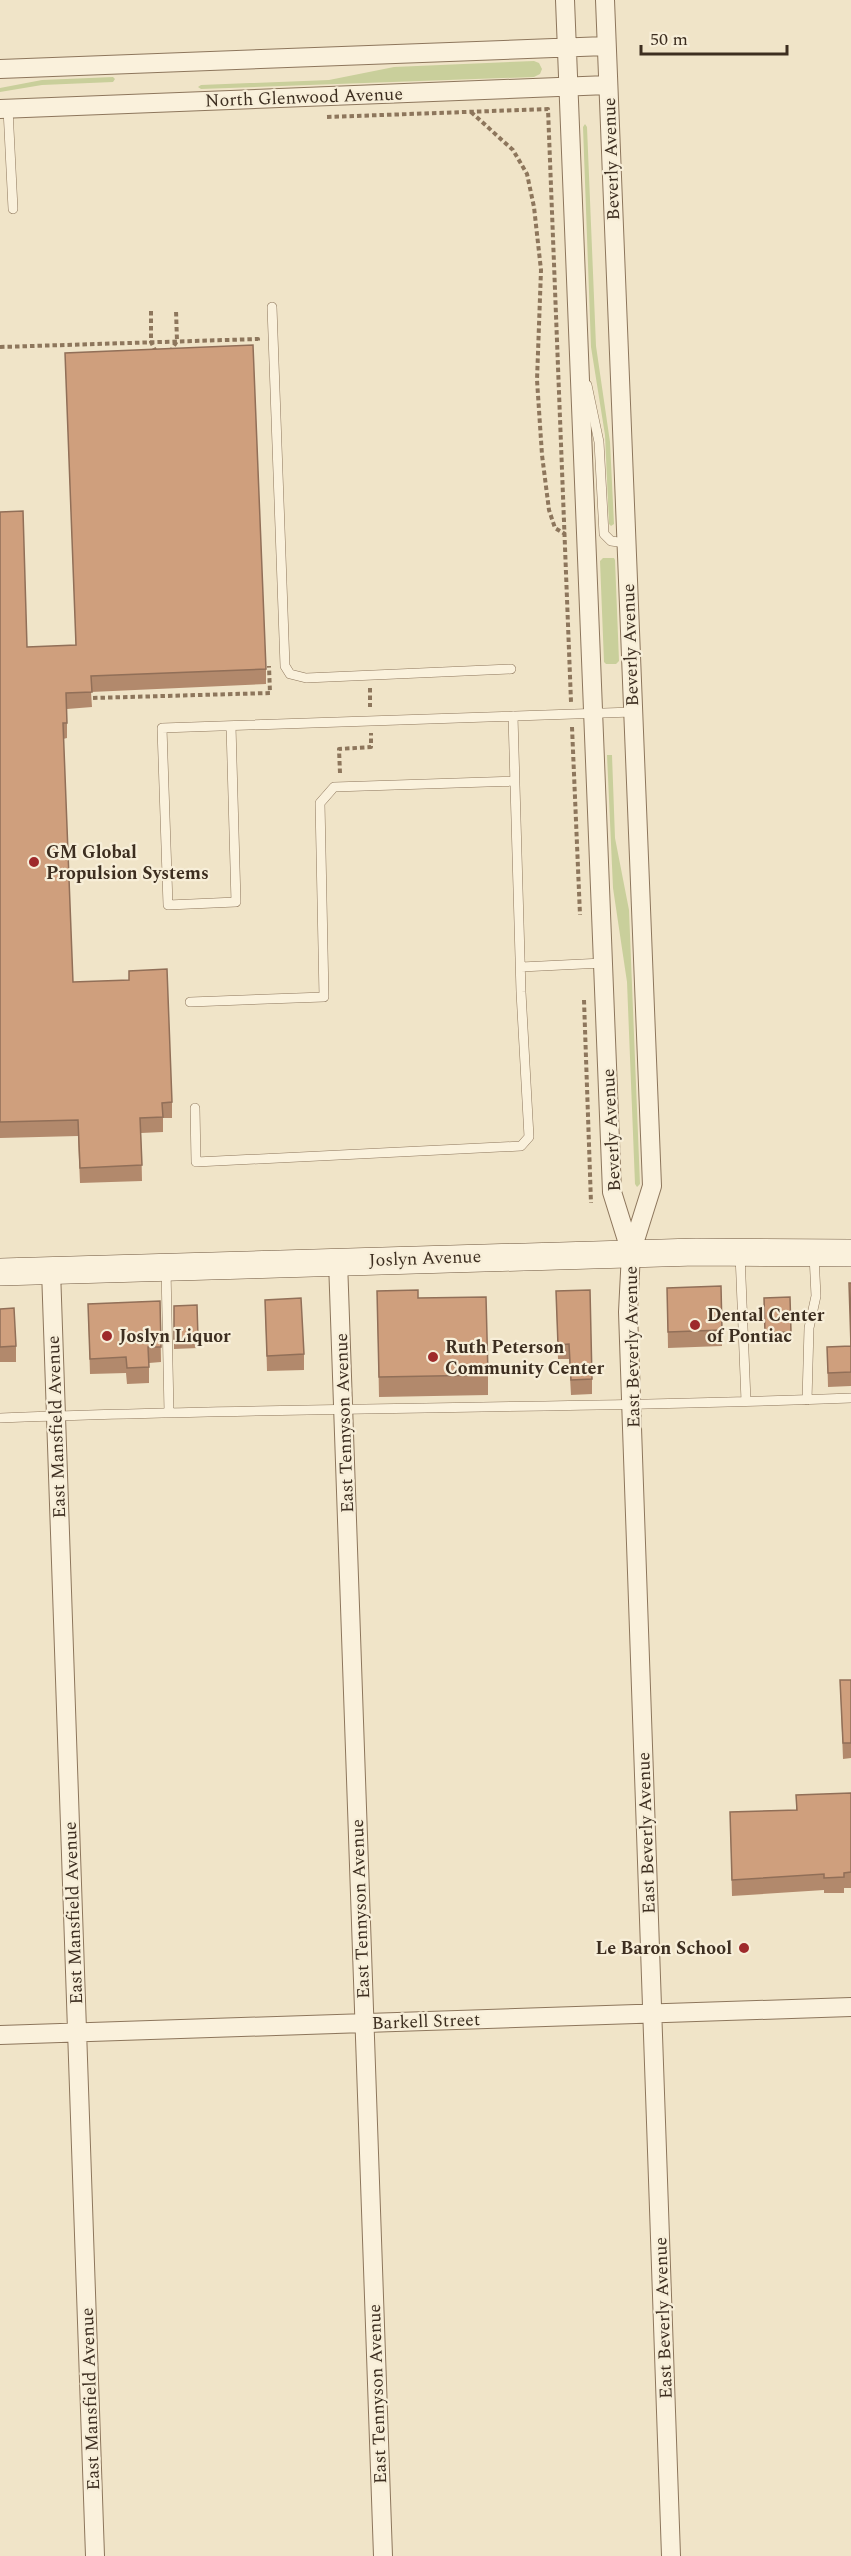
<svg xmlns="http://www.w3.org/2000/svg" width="851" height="2556" font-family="Spectral,serif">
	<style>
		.green { fill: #c9cf9b }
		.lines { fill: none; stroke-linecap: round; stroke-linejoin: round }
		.lane-casing { stroke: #8d765c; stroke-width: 10 }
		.street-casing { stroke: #8d765c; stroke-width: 20 }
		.secondary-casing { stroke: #6f573f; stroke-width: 28 }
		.path { stroke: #8d765c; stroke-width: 4; stroke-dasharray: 4.5 3; stroke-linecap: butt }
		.lane { stroke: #faf1dc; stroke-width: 9 }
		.street { stroke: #faf1dc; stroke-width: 18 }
		.secondary { stroke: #faf1dc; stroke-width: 27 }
		.wall { fill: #b2896c }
		.building { fill: #cf9f7d; stroke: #916f58; stroke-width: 1.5 }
		.poi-dot { fill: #9e2a2b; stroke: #f7eed8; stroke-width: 2 }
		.labels { text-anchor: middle; stroke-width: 4.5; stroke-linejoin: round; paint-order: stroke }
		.street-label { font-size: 18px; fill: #3d2e20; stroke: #f7eed8 }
		.poi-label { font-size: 18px; font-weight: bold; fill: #3d2e20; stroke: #f7eed8; text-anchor: start }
	</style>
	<rect width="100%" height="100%" fill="#f0e4c8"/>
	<path class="green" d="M 534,61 L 539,63 L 542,69 L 540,74 L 534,77 L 201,89 L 198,87 L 201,85 L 329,80 L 394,67 Z
		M 113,77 L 115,79 L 113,82 L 42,85 L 0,92 L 0,88 L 42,80 Z
		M 585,124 L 587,127 L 596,346 L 610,442 L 614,524 L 611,526 L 609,524 L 605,435 L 591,347 L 583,127 Z
		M 603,558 L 614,558 L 615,560 L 619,661 L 616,664 L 606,664 L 604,662 L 600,561 Z
		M 607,755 L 612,755 L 615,838 L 629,910 L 640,1184 L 637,1187 L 635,1184 L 627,982 L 613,888 Z"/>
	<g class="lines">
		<g class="lane-casing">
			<path id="lane" d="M 8,109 L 13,209
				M 272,307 L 285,666 L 290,674 L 306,678 L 511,669
				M 587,385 L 599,442 L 604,534 L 611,541 L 626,543
				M 231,726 L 236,902 L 168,905 L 162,728 L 633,712
				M 521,967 L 603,963
				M 190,1002 L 324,997 L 320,803 L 334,787 L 515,781
				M 195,1108 L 196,1162 L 521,1146 L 529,1137 L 521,992 L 513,716
				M 740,1254 L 746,1401
				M 166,1269 L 169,1412
				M 807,1400 L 809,1328 L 816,1296 L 814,1255
				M 0,1418 C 284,1407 567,1409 851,1398"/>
		</g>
		<g class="street-casing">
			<path id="street" d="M 565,0 L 612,1192 L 631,1253
				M 605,0 L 652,1186 L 631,1253 L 628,1312 L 671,2556
				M 0,69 L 606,46
				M 0,109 L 608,85
				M 338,1261 L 383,2556
				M 51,1270 L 95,2556
				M 0,2035 L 851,2007"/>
		</g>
		<g class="secondary-casing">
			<path id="secondary" d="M 0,1272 L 696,1252 L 851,1253"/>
		</g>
		<path class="path" d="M 471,112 L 513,150 L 527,174 L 534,207 L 541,270 L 537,380 L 542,455 L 549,510 L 555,528 L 565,534
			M 327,117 L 548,109 L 571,702
			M 151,311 L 151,342 L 156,352
			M 0,347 L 258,339 L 258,341
			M 170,352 L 177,341 L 176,310
			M 370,688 L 370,707
			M 93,698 L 270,693 L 269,666
			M 572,727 L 580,915
			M 340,773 L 339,749 L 371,747 L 371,733
			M 584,1000 L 591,1203"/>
		<use href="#lane" class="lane"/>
		<use href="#street" class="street"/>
		<use href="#secondary" class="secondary"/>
	</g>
	<path class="wall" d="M 65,353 L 266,669 L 266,684 L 91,692 L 92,707 L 67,709 L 67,738 L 63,739 L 73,982 L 172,1102 L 172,1118 L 163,1118 L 163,1132 L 141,1133 L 142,1181 L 80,1183 L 78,1136 L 0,1138 L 0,512 L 27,647 L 76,645 Z
		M 851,1283 L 851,1386 L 828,1387 L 827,1347 L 850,1346 Z
		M 667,1288 L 722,1330 L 722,1346 L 668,1348 Z
		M 377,1291 L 488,1375 L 488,1395 L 379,1397 Z
		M 556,1291 L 592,1379 L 592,1394 L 571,1395 L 569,1359 L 558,1359 Z
		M 764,1298 L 791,1332 L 791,1343 L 765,1344 Z
		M 265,1300 L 304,1354 L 304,1370 L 267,1371 Z
		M 160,1301 L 161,1362 L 149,1363 L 149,1383 L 127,1384 L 126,1373 L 90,1374 L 88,1304 Z
		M 174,1306 L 198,1338 L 198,1348 L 174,1349 Z
		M 0,1309 L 16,1346 L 16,1362 L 0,1362 Z
		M 840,1680 L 851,1680 L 851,1758 L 843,1759 Z
		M 851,1793 L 851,1888 L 844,1888 L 844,1893 L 824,1893 L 824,1890 L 732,1896 L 730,1812 L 796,1810 L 796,1795 Z"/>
	<path class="building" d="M 253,345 L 266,669 L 91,676 L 92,692 L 66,693 L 67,723 L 63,723 L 73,982 L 129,980 L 129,971 L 167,969 L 172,1102 L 162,1103 L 163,1117 L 140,1118 L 142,1165 L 80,1168 L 78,1120 L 0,1122 L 0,512 L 23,511 L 27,647 L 76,645 L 65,353 Z
		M 849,1283 L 851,1283 L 851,1372 L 828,1373 L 827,1347 L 851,1346 Z
		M 721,1286 L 722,1330 L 668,1332 L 667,1288 Z
		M 418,1290 L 418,1298 L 486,1297 L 488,1375 L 379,1377 L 377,1291 Z
		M 590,1290 L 592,1379 L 571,1380 L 569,1344 L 558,1345 L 556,1291 Z
		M 790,1297 L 791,1332 L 765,1333 L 764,1298 Z
		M 301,1298 L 304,1354 L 267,1356 L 265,1300 Z
		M 160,1301 L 161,1347 L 148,1347 L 149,1367 L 127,1368 L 126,1357 L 90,1359 L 88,1304 Z
		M 197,1305 L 198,1338 L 174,1339 L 174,1306 Z
		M 14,1308 L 16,1346 L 0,1347 L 0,1309 Z
		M 840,1680 L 851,1680 L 851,1743 L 843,1743 Z
		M 851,1793 L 851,1872 L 844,1873 L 844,1877 L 824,1878 L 824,1874 L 732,1880 L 730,1812 L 797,1810 L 796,1795 Z"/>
	<g class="poi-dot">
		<circle cx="34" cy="862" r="6"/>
		<circle cx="695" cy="1325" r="6"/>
		<circle cx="107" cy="1336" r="6"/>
		<circle cx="433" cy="1357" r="6"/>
		<circle cx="744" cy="1948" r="6"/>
	</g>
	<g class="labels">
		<g class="street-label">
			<text transform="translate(304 97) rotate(-2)" y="6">North Glenwood Avenue</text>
			<text transform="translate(611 159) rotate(-92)" y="6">Beverly Avenue</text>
			<text transform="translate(630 645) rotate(-92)" y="6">Beverly Avenue</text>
			<text transform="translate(611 1130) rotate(-93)" y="6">Beverly Avenue</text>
			<text transform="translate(425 1258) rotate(-2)" y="6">Joslyn Avenue</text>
			<text transform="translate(632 1347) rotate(-91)" y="6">East Beverly Avenue</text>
			<text transform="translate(344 1423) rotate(-92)" y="6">East Tennyson Avenue</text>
			<text transform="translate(56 1427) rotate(-92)" y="6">East Mansfield Avenue</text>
			<text transform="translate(646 1833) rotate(-92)" y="6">East Beverly Avenue</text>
			<text transform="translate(360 1909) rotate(-92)" y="6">East Tennyson Avenue</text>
			<text transform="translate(73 1913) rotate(-92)" y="6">East Mansfield Avenue</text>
			<text transform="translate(426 2021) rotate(-2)" y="6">Barkell Street</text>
			<text transform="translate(663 2318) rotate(-92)" y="6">East Beverly Avenue</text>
			<text transform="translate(377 2394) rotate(-92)" y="6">East Tennyson Avenue</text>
			<text transform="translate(90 2399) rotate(-92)" y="6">East Mansfield Avenue</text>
		</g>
		<g class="poi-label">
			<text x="46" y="858">GM Global<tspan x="46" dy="21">Propulsion Systems</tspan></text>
			<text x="707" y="1321">Dental Center<tspan x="707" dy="21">of Pontiac</tspan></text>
			<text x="119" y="1342">Joslyn Liquor</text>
			<text x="445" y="1353">Ruth Peterson<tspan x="445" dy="21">Community Center</tspan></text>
			<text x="732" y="1954" text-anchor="end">Le Baron School</text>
		</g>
	</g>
	<path d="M641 45v9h146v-9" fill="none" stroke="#3d2e20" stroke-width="3"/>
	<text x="650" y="45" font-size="18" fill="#3d2e20" stroke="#f7eed8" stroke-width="4.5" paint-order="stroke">50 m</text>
</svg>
